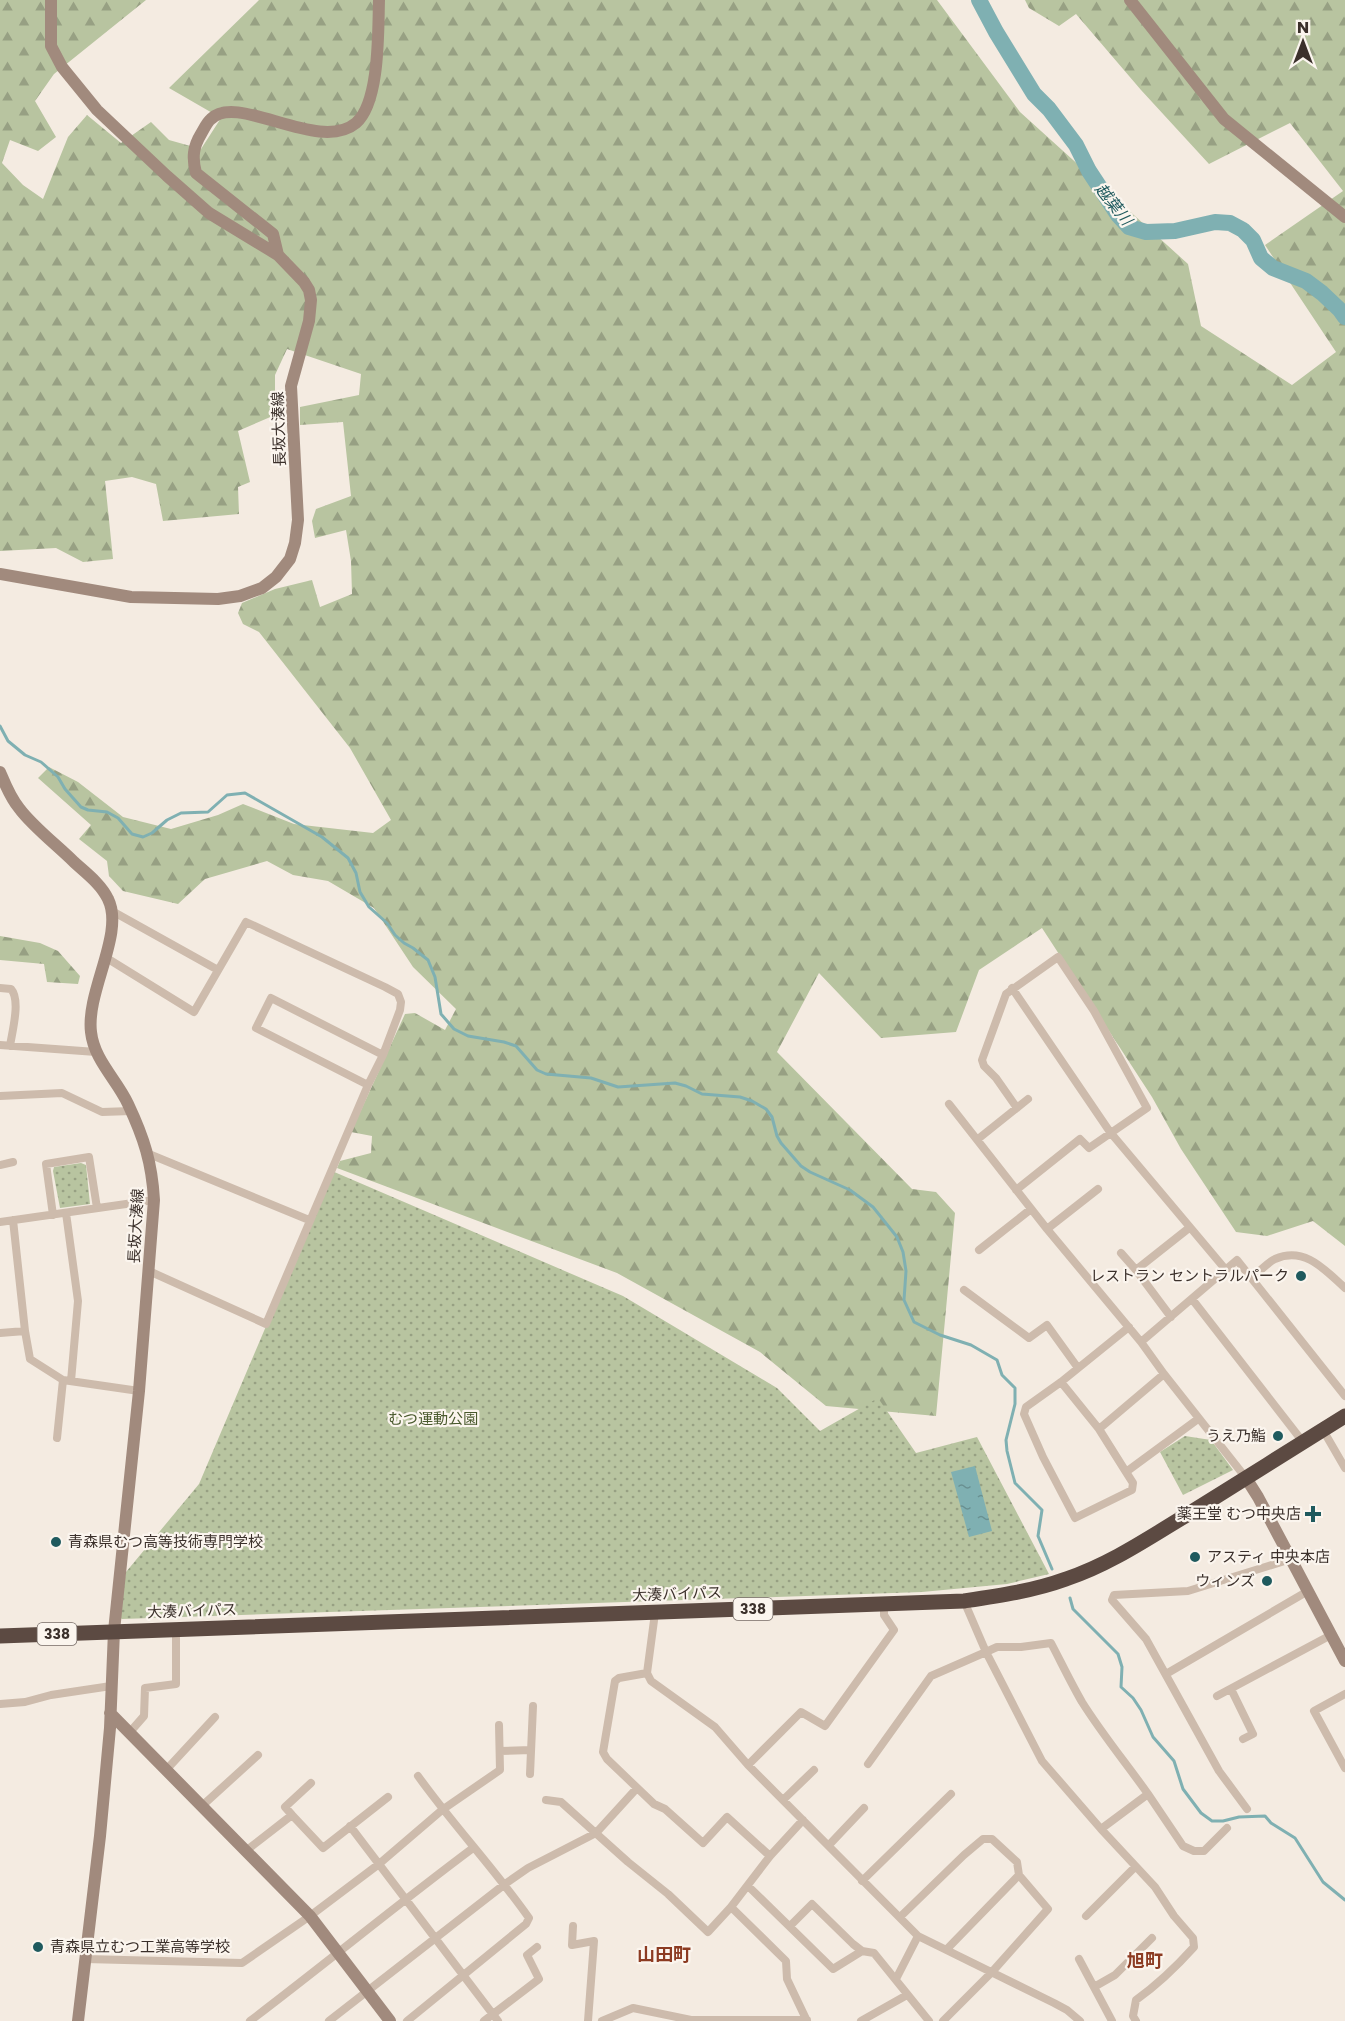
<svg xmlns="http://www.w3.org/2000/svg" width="1345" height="2021" font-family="Poppins,'Noto Sans JP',sans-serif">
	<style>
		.forest { fill: url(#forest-firs) }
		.park { fill: url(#park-dots) }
		.water { fill: url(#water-ripples) }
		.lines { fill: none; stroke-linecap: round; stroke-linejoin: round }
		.stream { stroke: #7fb0b2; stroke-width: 3 }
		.river { stroke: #7fb0b2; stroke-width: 16 }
		.street { stroke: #cdbbac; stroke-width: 8 }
		.secondary { stroke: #a18a7d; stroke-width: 12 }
		.highway { stroke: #5c4a42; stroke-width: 15 }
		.poi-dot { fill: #1f5a5e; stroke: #fbf5ee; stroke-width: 2 }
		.labels { text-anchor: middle; stroke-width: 4.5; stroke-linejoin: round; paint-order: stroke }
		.shield { fill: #fbf5ee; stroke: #756b66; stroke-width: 1.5 }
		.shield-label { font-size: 14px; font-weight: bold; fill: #3b302b }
		.street-label { font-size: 15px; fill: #3b302b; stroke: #fbf5ee }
		.poi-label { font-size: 15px; fill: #3b302b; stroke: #fbf5ee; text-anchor: end }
		.park-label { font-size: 15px; fill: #4a5a2e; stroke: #fbf5ee }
		.water-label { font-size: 16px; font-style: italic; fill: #1f5a5e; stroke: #fbf5ee }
		.quarter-label { font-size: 18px; font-weight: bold; fill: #8c3b22; stroke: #fbf5ee }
	</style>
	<defs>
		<pattern id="forest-firs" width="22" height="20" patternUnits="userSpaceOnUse" patternTransform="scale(1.5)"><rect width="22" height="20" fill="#b8c4a0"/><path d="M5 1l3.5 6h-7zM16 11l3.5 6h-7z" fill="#97a083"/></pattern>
		<pattern id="park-dots" width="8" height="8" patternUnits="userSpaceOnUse" patternTransform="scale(1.5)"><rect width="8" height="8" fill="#b8c4a0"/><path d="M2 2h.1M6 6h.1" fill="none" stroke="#97a083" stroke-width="1.8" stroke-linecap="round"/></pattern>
		<pattern id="water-ripples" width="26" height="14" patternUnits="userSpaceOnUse" patternTransform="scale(1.5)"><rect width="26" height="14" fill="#7fb0b2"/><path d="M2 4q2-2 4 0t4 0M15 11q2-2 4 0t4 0" fill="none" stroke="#699091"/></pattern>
	</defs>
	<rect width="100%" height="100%" fill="#f4ebe1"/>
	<path class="forest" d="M 0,0 L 146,0 L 54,74 L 35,101 L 56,137 L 38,151 L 10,140 L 2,163 L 23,185 L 43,199 L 68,137 L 87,115 L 121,143 L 151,122 L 169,140 L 201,149 L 221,118 L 169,88 L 259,0 L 937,0 L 1020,112 L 1188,264 L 1201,326 L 1292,385 L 1336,352 L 1265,245 L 1343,191 L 1290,123 L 1209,164 L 1141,90 L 1076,14 L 1059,26 L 1029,8 L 1025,0 L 1345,0 L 1345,1246 L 1313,1221 L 1267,1236 L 1236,1232 L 1181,1149 L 1152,1097 L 1042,928 L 979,970 L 956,1032 L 881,1038 L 819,973 L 777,1052 L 912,1189 L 936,1192 L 955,1213 L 936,1416 L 826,1406 L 760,1352 L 617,1273 L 337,1168 L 340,1161 L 371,1153 L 372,1136 L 351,1132 L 405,1014 L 415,1013 L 445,1030 L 456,1009 L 413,967 L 374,908 L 328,881 L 293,875 L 267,861 L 205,879 L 178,904 L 123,891 L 109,876 L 107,861 L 79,839 L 91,825 L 38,778 L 49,767 L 78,782 L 123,817 L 171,829 L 218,815 L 243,804 L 294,824 L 373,833 L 391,820 L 350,748 L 259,632 L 243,624 L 238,613 L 242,603 L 275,589 L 312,580 L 320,607 L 352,594 L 351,561 L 346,530 L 315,538 L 312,521 L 316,509 L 351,496 L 343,422 L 300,425 L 300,407 L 359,395 L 361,374 L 287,349 L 275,375 L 275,415 L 238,431 L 250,482 L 238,487 L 239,514 L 163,521 L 156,484 L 132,477 L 105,481 L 113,559 L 83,562 L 56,548 L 0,551 Z
		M 0,936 L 40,943 L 58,951 L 80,976 L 78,984 L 47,982 L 44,964 L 0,960 Z"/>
	<path class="park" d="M 81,1163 L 86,1165 L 90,1204 L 60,1208 L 53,1171 L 54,1167 Z
		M 332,1171 L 623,1296 L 777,1388 L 820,1431 L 878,1398 L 916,1453 L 977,1437 L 1049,1574 L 1007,1584 L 922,1592 L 122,1619 L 118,1616 L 126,1572 L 199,1484 Z
		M 1185,1436 L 1211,1440 L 1233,1470 L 1183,1495 L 1160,1452 Z"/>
	<path class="water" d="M 975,1466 L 992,1531 L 969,1537 L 951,1472 Z"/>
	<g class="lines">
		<path class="stream" d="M 0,726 L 8,741 L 25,755 L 41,762 L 58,777 L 65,789 L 81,807 L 88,810 L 107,812 L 118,818 L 132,834 L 143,837 L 152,833 L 167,820 L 181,813 L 208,812 L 227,795 L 245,793 L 322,837 L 348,858 L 356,873 L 360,892 L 369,907 L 387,923 L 395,935 L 404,943 L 413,948 L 428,960 L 435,977 L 441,1014 L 454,1029 L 468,1036 L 504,1042 L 516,1046 L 537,1070 L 546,1074 L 591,1078 L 618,1087 L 675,1083 L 686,1086 L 702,1094 L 740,1097 L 752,1101 L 766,1109 L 772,1117 L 777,1136 L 781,1143 L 801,1166 L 810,1172 L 850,1190 L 873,1207 L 897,1237 L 903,1252 L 906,1271 L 904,1300 L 914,1322 L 940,1335 L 971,1345 L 997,1360 L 1002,1375 L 1015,1388 L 1015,1404 L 1006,1440 L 1007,1451 L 1015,1483 L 1042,1510 L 1038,1536 L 1052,1569
			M 1070,1598 L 1073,1609 L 1118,1654 L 1122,1667 L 1121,1687 L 1133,1698 L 1141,1710 L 1153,1737 L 1174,1761 L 1183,1789 L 1201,1813 L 1212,1821 L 1223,1821 L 1239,1817 L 1265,1816 L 1271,1823 L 1295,1838 L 1323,1882 L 1345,1900"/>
		<path class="river" d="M 979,0 L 996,32 L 1034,94 L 1049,109 L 1076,145 L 1089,171 L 1118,215 L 1129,227 L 1146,232 L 1175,231 L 1215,222 L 1230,223 L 1243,230 L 1253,240 L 1261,258 L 1273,268 L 1306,281 L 1322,293 L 1340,310 L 1345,317"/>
		<path class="street" d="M 112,911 L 218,970
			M 105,957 L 194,1012 L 246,922 L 385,987 L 398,994 L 401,1002 L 400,1010 L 383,1055 L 368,1085 L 266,1324 L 149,1271
			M 0,988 L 11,989 C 21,1000 12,1032 10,1046
			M 1012,988 L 1110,1132 L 1226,1270
			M 0,1045 L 96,1052
			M 368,1085 L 256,1028 L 271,998 L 383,1055
			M 0,1096 L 62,1093 L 102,1112 L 131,1111
			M 949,1104 L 1047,1229 L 1141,1342 L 1164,1374 L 1246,1478
			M 978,1139 L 1028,1099
			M 149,1154 L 309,1220
			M 0,1165 L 13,1162
			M 1016,1190 L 1080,1139 L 1089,1148 L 1147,1108 L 1094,1011 L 1058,957 L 1006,994 L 982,1060 L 984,1066 L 996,1078 L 1017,1108
			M 66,1213 L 78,1301 L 71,1381
			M 53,1215 L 46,1164 L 89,1157 L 97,1208
			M 13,1220 L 25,1331 L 30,1359 L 63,1380 L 139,1391
			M 0,1222 L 154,1200
			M 1047,1229 L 1098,1189
			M 979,1250 L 1031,1209
			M 1121,1253 L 1136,1270 L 1171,1317
			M 1136,1270 L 1189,1228
			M 1252,1278 C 1259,1272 1267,1263 1275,1259 C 1305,1246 1325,1270 1345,1288
			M 964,1290 L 1029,1338 L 1047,1325 L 1078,1368
			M 1192,1299 L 1303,1442
			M 1129,1327 L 1061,1382 L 1026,1407 L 1024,1414 L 1043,1457 L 1075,1518 L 1132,1490 L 1133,1483 L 1126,1472 L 1198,1419
			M 0,1333 L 25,1331
			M 1141,1342 L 1237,1260 L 1345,1396
			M 1061,1382 L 1099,1429 L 1126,1472
			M 1099,1429 L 1164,1374
			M 1323,1430 L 1345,1468
			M 57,1438 L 63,1380
			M 655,1613 L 647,1673 L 651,1681 L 715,1727 L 748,1765 L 918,1936 L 1054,2003 L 1067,2010 L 1080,2021
			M 1051,1643 C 1061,1662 1071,1683 1082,1702 C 1102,1734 1126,1763 1148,1794 L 1101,1829 L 1042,1761 L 986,1652 L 997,1647 L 1021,1647 Z
			M 647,1673 L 619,1678 L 615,1681 L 603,1752 L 607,1759 L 654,1804 L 665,1809 L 703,1843 L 727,1817 L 770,1856
			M 1166,1674 L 1308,1591
			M 1231,1689 L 1253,1734 L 1243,1739
			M 1345,1694 L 1314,1711 L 1345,1768
			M 1217,1696 L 1331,1635
			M 0,1704 L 25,1702 L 51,1695 L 111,1686
			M 130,1732 L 144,1716 L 145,1688 L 176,1684 L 176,1630
			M 500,1751 L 531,1750
			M 868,1764 L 931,1676 L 986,1652 L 964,1601
			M 748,1765 L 801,1712 L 825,1726 L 894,1630 L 884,1615 L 884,1604
			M 167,1769 L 215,1717
			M 530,1774 L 533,1706
			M 1148,1794 L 1183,1846 L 1194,1851 L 1204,1851 L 1227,1828
			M 546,1800 L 561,1802 L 628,1862 L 668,1894 L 708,1932 L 731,1907 L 786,1961 L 787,1979 L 807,2021
			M 783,1800 L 814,1770
			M 203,1805 L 258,1755
			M 1247,1809 L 1219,1771 L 1146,1639 L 1112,1600 L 1114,1595 L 1188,1591 L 1291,1559
			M 292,1815 L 285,1807 L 311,1783
			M 350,1826 L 498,2021
			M 1101,1829 L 1155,1887 L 1174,1916 L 1193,1938 L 1194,1947 C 1176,1967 1157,1985 1136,2000 L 1133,2016 L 1136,2021
			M 829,1845 L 864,1808
			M 247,1850 L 292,1815 L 323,1848 L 388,1797
			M 862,1881 L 951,1794
			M 748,1886 L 833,1969 L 862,1951
			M 731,1907 L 770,1856 L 803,1820
			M 1086,1916 L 1135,1867
			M 900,1917 L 964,1855 L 983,1839 L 992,1839 L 1017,1862 L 1019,1875 L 947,1949
			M 573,1926 L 572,1945 L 594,1941 L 588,2021
			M 790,1926 L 812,1904 L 853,1944 L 862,1951 L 874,1953 L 929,2021
			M 85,1959 L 242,1963 L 310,1916 L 379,1864 L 442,1810 L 500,1770 L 499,1725
			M 1079,1959 L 1112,2021
			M 896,1979 L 918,1936
			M 1094,1987 L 1115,1975 L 1152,1938
			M 250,2021 C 325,1964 398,1904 473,1848
			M 329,2021 L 505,1884 L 528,1868 L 596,1833 L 637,1788
			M 407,2021 L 526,1924 L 529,1918 C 494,1868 453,1825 418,1776
			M 484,2021 L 539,1979 L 527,1955 L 537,1947
			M 602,2021 L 633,2008 L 691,2020 L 807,2020
			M 861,2021 L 907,1995
			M 943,2021 L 992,1972 L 1048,1909 L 1019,1875"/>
		<path class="secondary" d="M 1130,0 L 1224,119 L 1345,217
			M 278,255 L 273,234 L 196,173 C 192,158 193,147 201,134 C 204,129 207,122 211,119 C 237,92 319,154 356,123 C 380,102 378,31 379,0
			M 0,574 L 131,597 L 218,599 L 240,596 L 262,588 L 276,577 L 290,559 L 295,543 L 298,520 L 291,386 L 309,321 L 311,300 L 309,290 L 304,282 L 278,255 L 209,213 L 167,176 L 97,110 L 62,67 L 51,46 L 51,0
			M 0,772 C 5,784 10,797 19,808 C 32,826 58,846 74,862 C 86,873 101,884 108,899 C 125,933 86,991 91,1032 C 94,1060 117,1080 128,1104 C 144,1138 152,1163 154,1200 L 139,1391 L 114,1631 L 110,1728 L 100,1836 L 78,2021
			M 1246,1478 L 1258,1497 L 1345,1661
			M 110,1713 L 310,1916 L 390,2021"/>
		<path class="highway" d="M 0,1636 L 964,1601 C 998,1596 1033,1591 1066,1579 C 1111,1564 1150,1537 1190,1513 C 1242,1481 1293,1448 1345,1416"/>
	</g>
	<g class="poi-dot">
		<circle cx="1301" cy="1276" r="6"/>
		<circle cx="1278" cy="1436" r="6"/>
		<path d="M1310 1505h6v6h6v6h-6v6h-6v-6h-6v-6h6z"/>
		<circle cx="56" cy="1542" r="6"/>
		<circle cx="1195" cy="1557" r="6"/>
		<circle cx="1267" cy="1581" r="6"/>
		<circle cx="38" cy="1947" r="6"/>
	</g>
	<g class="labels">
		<g class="shield">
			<rect x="733.5" y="1598" width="39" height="22" rx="4.5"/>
			<rect x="37.5" y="1623" width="39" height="22" rx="4.5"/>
		</g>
		<g class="shield-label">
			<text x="753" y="1614">338</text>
			<text x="57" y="1639">338</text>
		</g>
		<g class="street-label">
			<text transform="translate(279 429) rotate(-92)" y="5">長坂大湊線</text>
			<text transform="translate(136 1226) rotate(-87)" y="5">長坂大湊線</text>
			<text transform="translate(677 1594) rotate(-2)" y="5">大湊バイパス</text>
			<text transform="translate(192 1611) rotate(-2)" y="5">大湊バイパス</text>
		</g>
		<g class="poi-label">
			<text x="1289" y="1281">レストラン セントラルパーク</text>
			<text x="1266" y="1441">うえ乃鮨</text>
			<text x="1301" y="1519">薬王堂 むつ中央店</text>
			<text x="68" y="1547" text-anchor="start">青森県むつ高等技術専門学校</text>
			<text x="1207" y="1562" text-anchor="start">アスティ 中央本店</text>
			<text x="1255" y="1586">ウィンズ</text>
			<text x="50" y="1952" text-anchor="start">青森県立むつ工業高等学校</text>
		</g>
		<g class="park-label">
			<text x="433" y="1424">むつ運動公園</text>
		</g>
		<g class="water-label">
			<text transform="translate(1114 204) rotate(51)" y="6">越葉川</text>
		</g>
		<g class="quarter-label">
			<text x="664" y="1961">山田町</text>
			<text x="1145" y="1967">旭町</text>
		</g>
	</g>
	<g transform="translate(1303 42)" stroke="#fbf5ee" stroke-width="4.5" paint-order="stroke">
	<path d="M0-4.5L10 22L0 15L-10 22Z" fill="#3b302b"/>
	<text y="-9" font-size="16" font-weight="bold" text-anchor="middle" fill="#3b302b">N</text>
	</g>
</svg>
